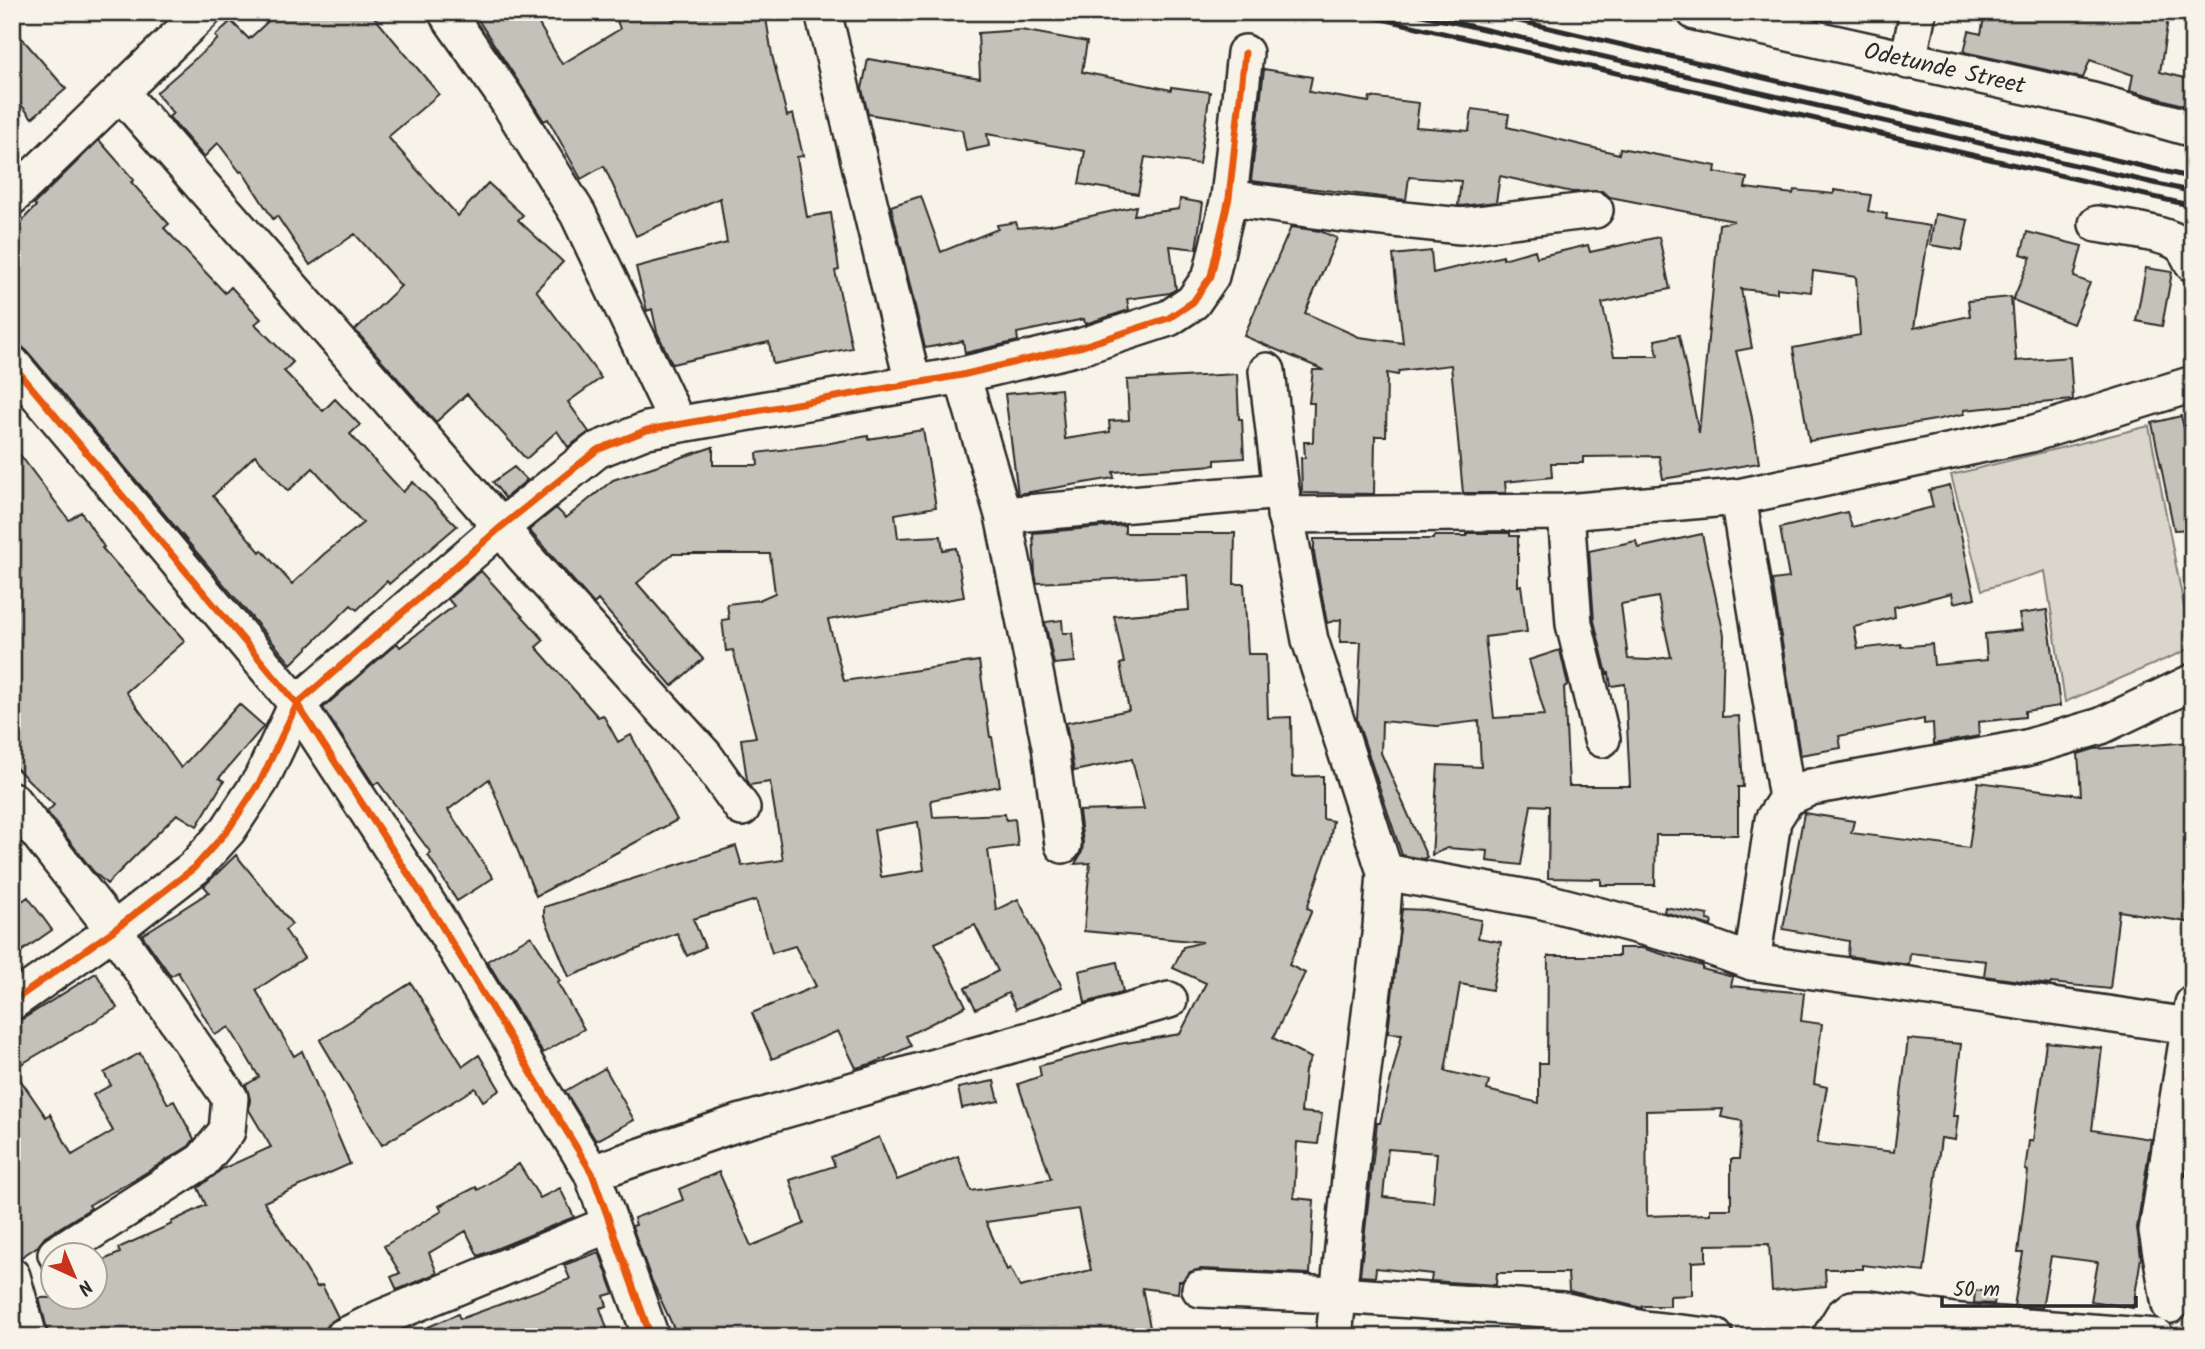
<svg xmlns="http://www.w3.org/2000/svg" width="2205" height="1349" font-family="Kalam,sans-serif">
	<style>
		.green { fill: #dad6cc; stroke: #82807c; stroke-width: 2 }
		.building { fill: #c4c1b9; stroke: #2b2b2b; stroke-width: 2; fill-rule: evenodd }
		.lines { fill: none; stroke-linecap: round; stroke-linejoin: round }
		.minor-casing { stroke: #2b2b2b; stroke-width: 40 }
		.minor { stroke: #f7f3e8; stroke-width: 35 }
		.rail { stroke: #2b2b2b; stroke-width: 5 }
		.cycleway-casing { stroke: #f7f3e8; stroke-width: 11 }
		.cycleway { stroke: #e8590c; stroke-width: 7 }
		.labels { text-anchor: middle; stroke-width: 7; stroke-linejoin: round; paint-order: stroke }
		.street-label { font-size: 24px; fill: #2b2b2b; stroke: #f7f3e8 }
	</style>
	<rect width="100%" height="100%" fill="#f7f3e8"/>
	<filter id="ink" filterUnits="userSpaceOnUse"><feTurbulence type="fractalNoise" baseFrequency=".0143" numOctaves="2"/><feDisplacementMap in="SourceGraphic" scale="14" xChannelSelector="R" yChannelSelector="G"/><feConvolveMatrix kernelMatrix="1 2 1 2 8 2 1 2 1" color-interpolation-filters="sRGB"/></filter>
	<g filter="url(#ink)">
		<path class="green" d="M 2149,426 L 2192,648 L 2065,702 L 2045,571 L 1982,590 L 1951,475 Z"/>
		<path class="building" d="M 278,12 L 370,12 L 439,94 L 388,137 L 458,216 L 488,183 L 523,215 L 518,220 L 563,262 L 536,290 L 601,378 L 568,402 L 589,432 L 568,447 L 557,431 L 526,459 L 467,394 L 436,422 L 355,330 L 401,286 L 355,234 L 310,265 L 277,216 L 273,219 L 242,171 L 240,172 L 218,143 L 204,157 L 169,117 L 173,113 L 156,93 L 218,39 L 215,36 L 231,21 L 249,39 Z
			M 473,12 L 532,12 L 562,64 L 620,29 L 614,12 L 670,12 L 673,21 L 696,12 L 765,12 L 772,55 L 787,116 L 793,114 L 803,156 L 797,157 L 807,217 L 831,213 L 839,270 L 835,271 L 852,348 L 773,364 L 769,342 L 672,364 L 657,332 L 652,309 L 647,311 L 636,267 L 727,243 L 720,198 L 636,236 L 604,166 L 581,179 L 548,119 L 544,121 Z
			M 1985,12 L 2169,12 L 2160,72 L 2193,80 L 2193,108 L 2130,90 L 2133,75 L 2090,60 L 2083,78 L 1964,52 L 1969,31 L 1981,34 Z
			M 12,27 L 66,89 L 32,118 L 12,94 Z
			M 1021,30 L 1087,42 L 1082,72 L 1171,90 L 1171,87 L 1210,92 L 1199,164 L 1145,157 L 1138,194 L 1079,184 L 1085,151 L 987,134 L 989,146 L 966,151 L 962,130 L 868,114 L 862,89 L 868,59 L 980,78 L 978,33 Z
			M 1264,69 L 1312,77 L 1309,92 L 1369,102 L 1370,97 L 1419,103 L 1416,127 L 1469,131 L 1472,109 L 1509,114 L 1507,127 L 1619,154 L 1620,148 L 1716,166 L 1715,172 L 1747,178 L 1745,188 L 1793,194 L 1794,190 L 1834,194 L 1834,190 L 1871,195 L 1868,211 L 1887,214 L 1886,219 L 1930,226 L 1914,328 L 1970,316 L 1968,301 L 2011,297 L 2016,361 L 2070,357 L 2073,400 L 1964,410 L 1964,414 L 1935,420 L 1809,441 L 1793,348 L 1860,335 L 1856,277 L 1813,271 L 1811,292 L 1777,288 L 1777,293 L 1741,289 L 1752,348 L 1736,351 L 1751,412 L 1759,463 L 1663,479 L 1659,456 L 1583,457 L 1583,463 L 1551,463 L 1552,477 L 1505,482 L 1506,493 L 1463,493 L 1451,365 L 1399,371 L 1398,375 L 1387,373 L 1386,436 L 1375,436 L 1374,494 L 1302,493 L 1301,458 L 1305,458 L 1304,442 L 1313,442 L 1314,403 L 1309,403 L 1313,370 L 1324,370 L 1244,336 L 1291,227 L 1320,231 L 1337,238 L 1305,313 L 1359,337 L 1403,343 L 1393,255 L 1431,251 L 1433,273 L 1503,256 L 1503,259 L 1535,250 L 1537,257 L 1588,245 L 1590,252 L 1659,237 L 1670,289 L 1602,303 L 1614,356 L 1658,356 L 1655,340 L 1679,335 L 1699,433 L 1719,224 L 1734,221 L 1610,197 L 1602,191 L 1572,192 L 1500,176 L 1496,202 L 1461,206 L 1458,205 L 1461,181 L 1409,177 L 1406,200 L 1251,181 Z
			M 99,140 L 134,180 L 131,182 L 169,224 L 164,228 L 225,293 L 231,287 L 261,319 L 255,324 L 293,362 L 284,371 L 323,411 L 335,399 L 360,425 L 350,434 L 403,492 L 413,482 L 457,526 L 389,584 L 387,581 L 357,610 L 351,605 L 291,664 L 27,351 L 12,338 L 12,231 L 36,206 L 34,204 ZM 255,455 L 288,491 L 313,468 L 363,523 L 324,554 L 292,584 L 262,550 L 260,552 L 213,496 Z
			M 921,196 L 941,252 L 998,229 L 997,225 L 1016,222 L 1018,228 L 1050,225 L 1136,206 L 1134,215 L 1179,209 L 1180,199 L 1203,203 L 1196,249 L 1170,246 L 1176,289 L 1170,293 L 1127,299 L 1129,310 L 1085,324 L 1084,319 L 1017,333 L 1018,341 L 965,353 L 963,341 L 925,348 L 891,206 Z
			M 1935,214 L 1968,220 L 1962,250 L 1930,245 Z
			M 2027,232 L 2082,246 L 2074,277 L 2090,283 L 2073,324 L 2013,300 L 2031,257 L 2021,254 Z
			M 2146,268 L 2172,272 L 2162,326 L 2136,321 Z
			M 1237,374 L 1239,419 L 1242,419 L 1244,458 L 1215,460 L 1215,465 L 1113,472 L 1114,478 L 1018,494 L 1005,394 L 1061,389 L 1065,439 L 1110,432 L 1109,421 L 1129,420 L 1127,380 Z
			M 2181,416 L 2193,464 L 2193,529 L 2174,530 L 2152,423 Z
			M 923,430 L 936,507 L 895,514 L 898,538 L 941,536 L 943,550 L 956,548 L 964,597 L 828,620 L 844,681 L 979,661 L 990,737 L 992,737 L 1000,786 L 931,800 L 933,817 L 1005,814 L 1006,820 L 1015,819 L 1018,846 L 988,850 L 996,910 L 1018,899 L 1062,987 L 1016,1009 L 1008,993 L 976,1009 L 965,988 L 998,971 L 975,925 L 935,943 L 966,1006 L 906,1036 L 911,1046 L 874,1063 L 856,1068 L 838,1031 L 772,1059 L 752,1013 L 816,986 L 795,946 L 772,953 L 756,900 L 693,919 L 705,947 L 687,956 L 677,933 L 569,977 L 544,916 L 544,907 L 736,846 L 742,866 L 783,860 L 770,782 L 750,785 L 747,780 L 741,739 L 756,737 L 733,650 L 726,651 L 722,620 L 729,619 L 727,604 L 759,600 L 775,593 L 770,554 L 672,554 L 637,583 L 703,659 L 672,686 L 598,600 L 594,604 L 529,530 L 556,508 L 566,518 L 613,480 L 713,447 L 713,465 L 758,465 L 757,453 L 825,444 L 868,436 L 868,439 ZM 918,822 L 924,870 L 881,877 L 874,830 Z
			M 12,444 L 69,520 L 81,512 L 104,547 L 102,548 L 185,641 L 126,692 L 181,768 L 239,704 L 264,726 L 219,778 L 224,781 L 197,826 L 177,814 L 107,884 L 93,871 L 47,812 L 54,805 L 12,764 Z
			M 514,467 L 527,480 L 505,498 L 493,482 Z
			M 1950,485 L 1975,598 L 1954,603 L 1952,593 L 1894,607 L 1895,617 L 1854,627 L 1858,649 L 1901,644 L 1901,647 L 1932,644 L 1934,665 L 1987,660 L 1985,634 L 2022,630 L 2019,614 L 2047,610 L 2060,706 L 2025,711 L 2025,717 L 1978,722 L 1979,736 L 1934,744 L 1933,723 L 1924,724 L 1924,719 L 1839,736 L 1841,748 L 1800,755 L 1772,580 L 1789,578 L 1780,528 L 1847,512 L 1852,527 L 1933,507 L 1929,490 Z
			M 1125,525 L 1125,533 L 1235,533 L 1234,584 L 1244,584 L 1248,654 L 1266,654 L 1268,718 L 1291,717 L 1292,777 L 1323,776 L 1323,819 L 1333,821 L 1329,845 L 1307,908 L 1312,910 L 1289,965 L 1305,973 L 1273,1038 L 1311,1058 L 1305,1070 L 1301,1112 L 1322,1114 L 1318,1144 L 1297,1142 L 1294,1198 L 1314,1200 L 1310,1274 L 1201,1269 L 1190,1272 L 1182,1281 L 1179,1281 L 1178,1293 L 1142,1288 L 1152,1337 L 678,1337 L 651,1279 L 632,1226 L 636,1225 L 634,1218 L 683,1200 L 679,1189 L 719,1172 L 751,1246 L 804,1224 L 790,1180 L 835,1166 L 831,1157 L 879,1137 L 897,1180 L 958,1156 L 971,1191 L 1051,1179 L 1018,1084 L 1041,1076 L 1039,1066 L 1119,1044 L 1180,1034 L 1206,983 L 1173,968 L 1183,947 L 1203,942 L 1084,931 L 1090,863 L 1075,864 L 1082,852 L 1083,843 L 1079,811 L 1144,809 L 1132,759 L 1074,771 L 1066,723 L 1129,710 L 1120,664 L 1124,663 L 1114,616 L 1189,610 L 1187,575 L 1037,583 L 1035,574 L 1033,533 ZM 1078,1209 L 1091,1270 L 1020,1287 L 1010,1268 L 1007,1270 L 986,1222 Z
			M 1467,533 L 1510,533 L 1510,536 L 1518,536 L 1518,586 L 1521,585 L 1527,632 L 1485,637 L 1494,718 L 1545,715 L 1529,660 L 1560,650 L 1568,685 L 1564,687 L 1569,786 L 1630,786 L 1625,684 L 1611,686 L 1609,673 L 1607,674 L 1594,621 L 1589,551 L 1636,541 L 1638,548 L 1702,534 L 1724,635 L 1722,717 L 1739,716 L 1743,787 L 1738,787 L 1738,835 L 1656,835 L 1655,885 L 1601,885 L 1601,879 L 1548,878 L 1549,806 L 1531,805 L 1521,865 L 1487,861 L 1488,851 L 1447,848 L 1432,855 L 1438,765 L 1481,767 L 1479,721 L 1437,726 L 1382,721 L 1381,753 L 1427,857 L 1423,859 L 1402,855 L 1357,720 L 1361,642 L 1340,642 L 1341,619 L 1327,623 L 1314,553 L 1314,539 L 1433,539 L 1434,536 L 1467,536 ZM 1658,597 L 1671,657 L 1648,660 L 1628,659 L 1621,604 Z
			M 481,571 L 544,640 L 536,647 L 598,717 L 603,715 L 618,742 L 631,735 L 677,820 L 536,896 L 489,779 L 448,810 L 493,878 L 457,901 L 428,855 L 431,853 L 378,782 L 374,785 L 323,708 L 397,643 L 400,647 L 454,606 L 448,599 Z
			M 1062,620 L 1063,633 L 1072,633 L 1075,662 L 1054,664 L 1045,622 Z
			M 2193,742 L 2193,826 L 2189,851 L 2193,852 L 2189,887 L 2193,888 L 2193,923 L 2119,911 L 2110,989 L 2051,983 L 2050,985 L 1984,976 L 1986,961 L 1910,953 L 1909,965 L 1848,956 L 1849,941 L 1783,929 L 1804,813 L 1854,821 L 1851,833 L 1969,848 L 1978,782 L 2081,795 L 2078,754 L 2094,749 Z
			M 236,855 L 292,924 L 285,930 L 304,958 L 256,990 L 294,1056 L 302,1051 L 350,1164 L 264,1202 L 317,1287 L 322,1285 L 338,1317 L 327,1325 L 323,1337 L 49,1337 L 39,1298 L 94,1297 L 94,1264 L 120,1253 L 118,1248 L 172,1224 L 171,1222 L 206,1205 L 198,1188 L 222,1169 L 271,1147 L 249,1110 L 250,1099 L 246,1085 L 259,1077 L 229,1027 L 215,1035 L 178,972 L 171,976 L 142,935 L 209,892 L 204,886 Z
			M 28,897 L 52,930 L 12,958 L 12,908 Z
			M 1665,907 L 1708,915 L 1707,920 L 1712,921 L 1711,926 L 1664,912 Z
			M 1402,909 L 1426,910 L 1481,920 L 1478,938 L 1501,942 L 1492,990 L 1460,984 L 1445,1071 L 1489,1081 L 1487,1090 L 1539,1103 L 1539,1063 L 1547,1063 L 1548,956 L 1619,956 L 1619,948 L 1642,948 L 1702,966 L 1702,969 L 1733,977 L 1731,986 L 1804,993 L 1801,1021 L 1822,1024 L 1814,1084 L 1827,1087 L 1817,1143 L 1894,1152 L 1908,1039 L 1961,1044 L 1953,1116 L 1958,1116 L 1955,1140 L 1941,1138 L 1924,1272 L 1863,1265 L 1863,1269 L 1825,1269 L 1826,1286 L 1772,1291 L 1769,1244 L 1706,1245 L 1706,1261 L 1692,1262 L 1692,1295 L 1670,1296 L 1670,1306 L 1642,1306 L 1642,1308 L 1569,1291 L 1568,1273 L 1497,1273 L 1496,1285 L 1431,1281 L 1432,1274 L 1376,1268 L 1375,1277 L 1360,1276 L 1377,1123 L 1380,1123 L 1402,1034 L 1388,1033 ZM 1723,1109 L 1721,1117 L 1742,1121 L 1739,1159 L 1731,1159 L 1731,1209 L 1710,1209 L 1710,1214 L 1647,1216 L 1646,1111 ZM 1388,1149 L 1437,1153 L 1433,1202 L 1383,1197 Z
			M 531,936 L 560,981 L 557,982 L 584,1029 L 543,1053 L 487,961 Z
			M 1117,962 L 1123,992 L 1085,1003 L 1079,971 Z
			M 96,973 L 117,1008 L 13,1069 L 46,1117 L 50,1114 L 72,1155 L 113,1131 L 93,1095 L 111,1085 L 104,1073 L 140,1053 L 168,1104 L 174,1101 L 194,1139 L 189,1146 L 134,1180 L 89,1205 L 91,1208 L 45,1237 L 38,1246 L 20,1258 L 12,1256 L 12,1023 L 24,1018 Z
			M 411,983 L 463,1066 L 479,1055 L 500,1090 L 483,1101 L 475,1088 L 382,1145 L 320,1040 Z
			M 2046,1042 L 2102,1048 L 2092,1130 L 2151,1139 L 2137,1228 L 2141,1257 L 2133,1308 L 2091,1301 L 2098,1262 L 2051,1256 L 2042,1308 L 2014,1306 L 2023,1253 L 2018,1253 L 2028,1171 L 2025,1170 L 2029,1141 L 2033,1141 Z
			M 605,1068 L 634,1120 L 596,1141 L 565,1091 Z
			M 994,1081 L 999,1101 L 962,1108 L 958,1088 Z
			M 519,1164 L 540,1198 L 560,1188 L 574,1217 L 478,1256 L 466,1231 L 429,1253 L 437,1273 L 397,1290 L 391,1277 L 400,1273 L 384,1246 L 442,1211 L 439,1206 L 476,1187 L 478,1190 Z
			M 599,1252 L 614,1293 L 604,1296 L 607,1306 L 600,1308 L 610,1337 L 405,1337 L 458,1314 L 460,1319 L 570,1279 L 564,1265 Z
			M 1975,1290 L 1996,1293 L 1994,1304 L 1974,1303 Z"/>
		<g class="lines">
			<g class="minor-casing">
				<g id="minor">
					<path d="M 446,12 L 504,95 L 578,214 L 678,424"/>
					<path d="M 823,12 L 913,383"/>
					<path id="s1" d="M 1695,12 L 2093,101 L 2193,129"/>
					<path d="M 1908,61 L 1918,12"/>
					<path d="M 121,93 L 501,527 L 522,554 L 705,756 L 742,808"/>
					<path d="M 12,197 L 203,12"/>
					<path d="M 1229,198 L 1336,213 L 1461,226 L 1595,210"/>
					<path d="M 2097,224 C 2116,227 2168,233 2181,245 C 2187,250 2189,257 2193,264"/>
					<path d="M 12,364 L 297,704 L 435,915 L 592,1173 L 651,1337"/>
					<path d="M 1267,371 L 1281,491 L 1310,640 L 1385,872 L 1381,927 L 1353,1149 L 1334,1337"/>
					<path d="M 962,375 L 1003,515 L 1050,746 L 1063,845"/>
					<path d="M 1738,497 L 1787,798"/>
					<path d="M 1566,512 L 1574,624 L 1602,739"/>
					<path d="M 1003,515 L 1281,491"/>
					<path d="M 1285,515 L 1566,512 L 1738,497 L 2031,434 L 2193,384"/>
					<path d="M 12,800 L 114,930 L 230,1098 L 227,1131 L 202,1161 L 56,1254"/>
					<path d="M 1385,872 L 1539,900 L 1685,938 L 1752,962 L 2189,1026"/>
					<path d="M 1752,962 L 1773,820 L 1787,798 L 1811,787 L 2026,748 L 2101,726 L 2193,682"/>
					<path d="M 12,1002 L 114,930 L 194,868 L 228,830 L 261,780 L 297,704 L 501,527 L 597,450 L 647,430 L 962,375 L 1083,346 L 1169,318 L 1193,302 L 1211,276 L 1229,198 L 1245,53"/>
					<path d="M 2193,1004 L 2157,1231 L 2170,1305 L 2193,1263"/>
					<path d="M 592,1173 L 735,1124 L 1169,1000"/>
					<path d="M 12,1276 L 29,1337"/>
					<path d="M 2174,1285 L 2193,1193"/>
					<path d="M 1200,1289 L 1337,1295 L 1562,1310 L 1643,1329 L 1715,1337"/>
					<path d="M 343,1337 L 381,1318 L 610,1224"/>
					<path d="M 1830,1337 L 1843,1316 L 1852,1309 L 1870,1309 L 1961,1322 L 2156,1337"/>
				</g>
			</g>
			<use href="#minor" class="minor"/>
			<path class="rail" d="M 1352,12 L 2193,206
				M 1409,12 L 2193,192
				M 1481,12 L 2193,178"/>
			<g class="cycleway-casing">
				<path id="cycleway" d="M 12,364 L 297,704 L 435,915 L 592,1173 L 651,1337
					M 12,1002 L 114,930 L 194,868 L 228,830 L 261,780 L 297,704 L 501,527 L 597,450 L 647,430 L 962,375 L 1083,346 L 1169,318 L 1193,302 L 1211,276 L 1229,198 L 1245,53"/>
			</g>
			<use href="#cycleway" class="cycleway"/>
		</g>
	</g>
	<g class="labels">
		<g class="street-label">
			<text dy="8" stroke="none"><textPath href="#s1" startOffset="256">Odetunde Street</textPath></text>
		</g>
	</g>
	<rect width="2205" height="1349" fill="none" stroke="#f7f3e8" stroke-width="42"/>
	<rect x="21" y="21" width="2163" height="1307" fill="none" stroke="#2b2b2b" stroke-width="2.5" filter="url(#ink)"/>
	<g transform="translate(74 1276) rotate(136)"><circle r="33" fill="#f7f3e8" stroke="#a5a39c" stroke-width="2"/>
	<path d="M0-5L12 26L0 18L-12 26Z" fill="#c8321e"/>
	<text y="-10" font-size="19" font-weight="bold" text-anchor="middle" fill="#2b2b2b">N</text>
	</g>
	<path d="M1942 1296v10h194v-10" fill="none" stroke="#2b2b2b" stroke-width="3.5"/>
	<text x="1953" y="1296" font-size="21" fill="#2b2b2b" stroke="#f7f3e8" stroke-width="5" paint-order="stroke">50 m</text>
</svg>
